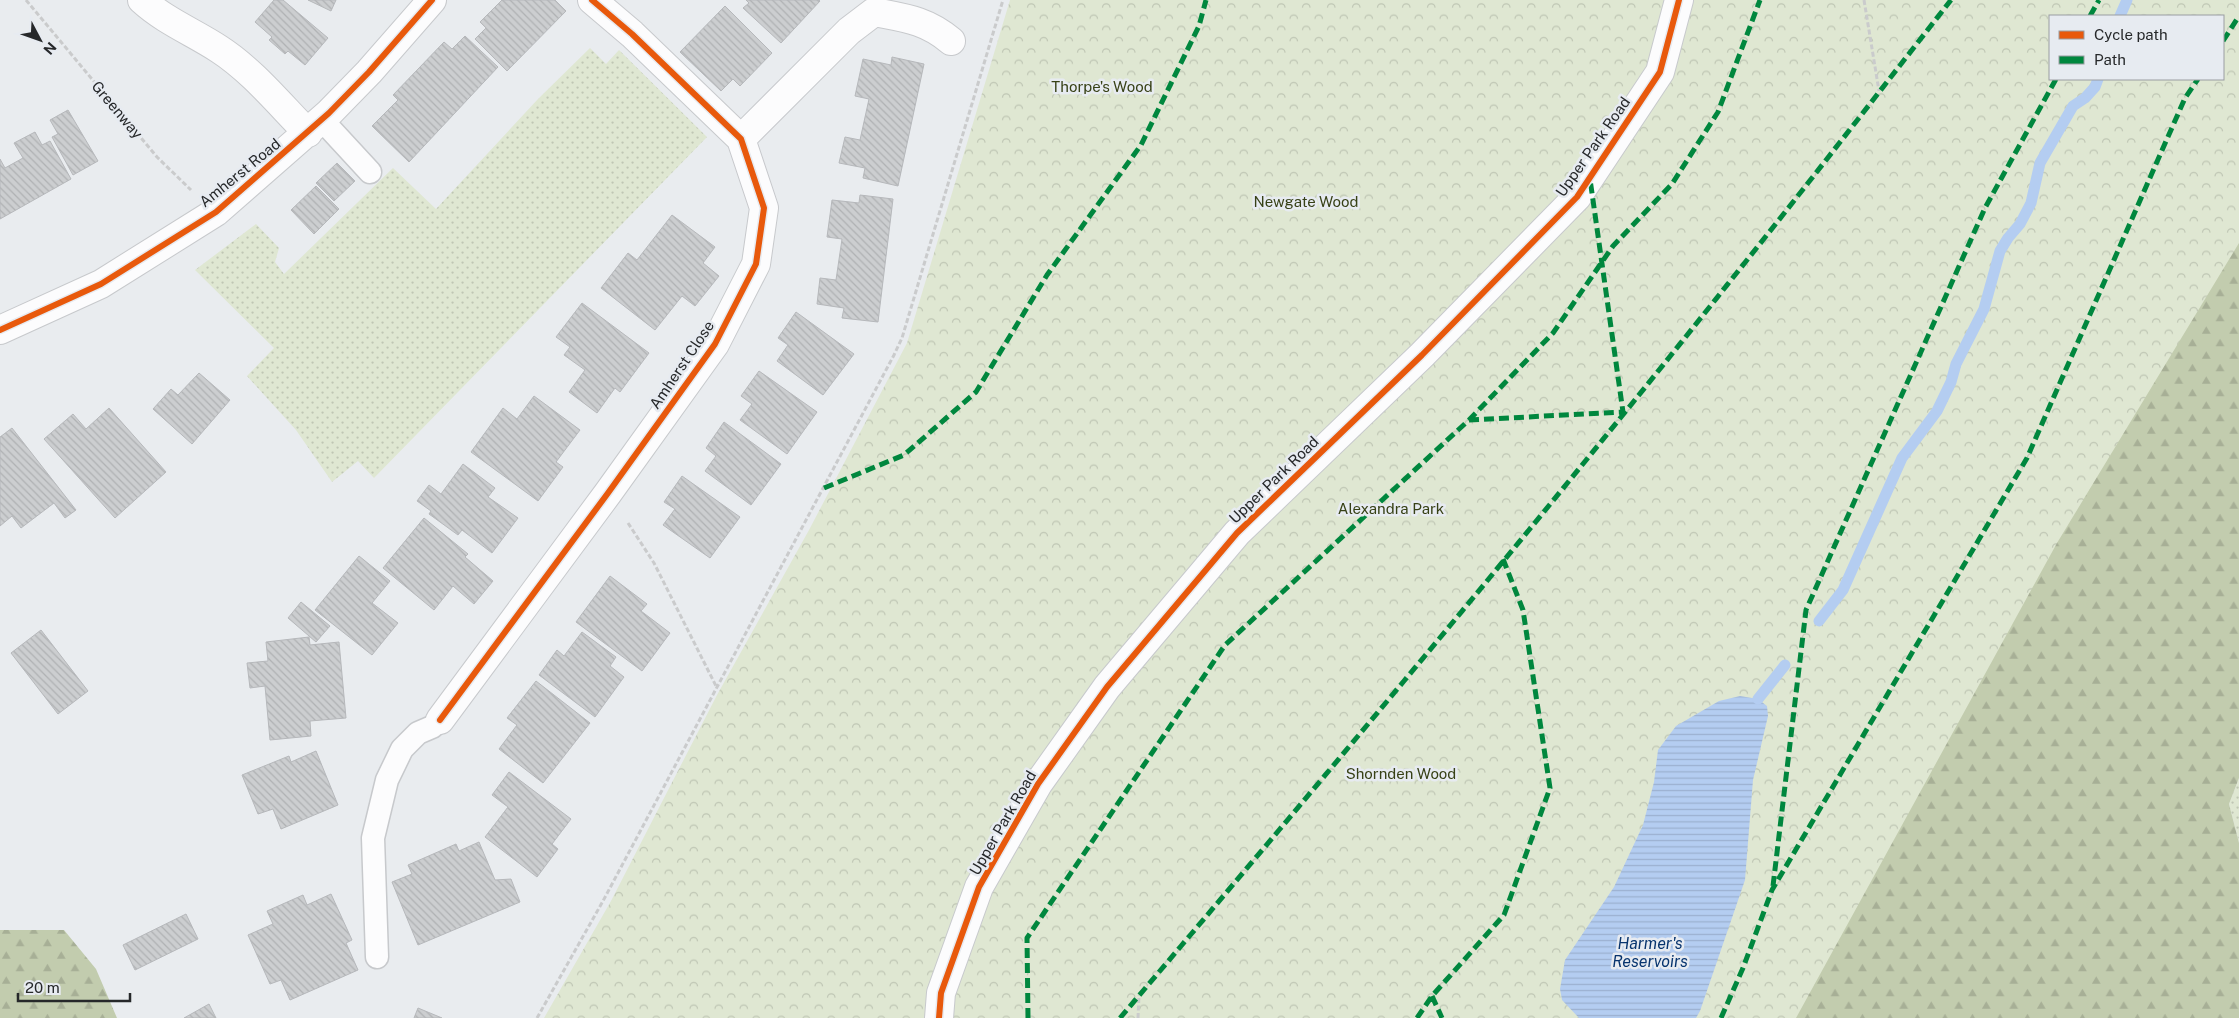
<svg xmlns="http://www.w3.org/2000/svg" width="2239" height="1018" font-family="'Public Sans',sans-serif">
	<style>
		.grass { fill: url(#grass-dots) }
		.forest { fill: url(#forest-firs) }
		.park { fill: url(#park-crowns); fill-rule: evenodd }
		.water { fill: url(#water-rules) }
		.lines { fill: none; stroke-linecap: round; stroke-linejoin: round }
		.stream { stroke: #b4cdf1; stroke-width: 11 }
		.building { fill: url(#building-back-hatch); stroke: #b6b8bb }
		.service-casing { stroke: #c7c9cc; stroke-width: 25 }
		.minor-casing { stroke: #c7c9cc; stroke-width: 30 }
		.path { stroke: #cacbcc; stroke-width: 3; stroke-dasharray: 5 2.5; stroke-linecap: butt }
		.service { stroke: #fcfcfd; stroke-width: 22 }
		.minor { stroke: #fcfcfd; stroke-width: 28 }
		.quiet { stroke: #00873e; stroke-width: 5; stroke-dasharray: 10 5; stroke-linecap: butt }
		.cycleway-casing { stroke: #e7ebf1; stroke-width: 9 }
		.cycleway { stroke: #e8590c; stroke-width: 6 }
		.labels { text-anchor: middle; stroke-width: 5; stroke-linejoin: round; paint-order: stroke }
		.park-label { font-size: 15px; fill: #374116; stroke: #e7ebf1 }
		.street-label { font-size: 15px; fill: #26282a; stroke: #e7ebf1 }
		.water-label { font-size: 16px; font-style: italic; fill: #07346e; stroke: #e7ebf1 }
	</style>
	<defs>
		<pattern id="grass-dots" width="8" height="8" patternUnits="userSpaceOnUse" patternTransform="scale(1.25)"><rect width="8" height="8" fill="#dfe7d2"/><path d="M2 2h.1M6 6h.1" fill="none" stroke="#bfc6b4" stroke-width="1.8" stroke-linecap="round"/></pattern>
		<pattern id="forest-firs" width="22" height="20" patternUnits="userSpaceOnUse" patternTransform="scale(1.25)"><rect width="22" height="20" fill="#c2ccae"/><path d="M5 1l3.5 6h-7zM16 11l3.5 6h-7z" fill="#a7af96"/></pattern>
		<pattern id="park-crowns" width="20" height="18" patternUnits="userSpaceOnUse" patternTransform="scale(1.25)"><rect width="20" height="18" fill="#dfe7d2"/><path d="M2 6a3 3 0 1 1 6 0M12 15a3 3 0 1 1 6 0" fill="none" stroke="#bfc6b4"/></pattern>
		<pattern id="water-rules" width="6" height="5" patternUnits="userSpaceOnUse" patternTransform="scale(1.25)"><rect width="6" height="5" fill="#b4cdf1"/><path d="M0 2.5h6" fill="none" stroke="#9bb0cf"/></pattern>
		<pattern id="building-back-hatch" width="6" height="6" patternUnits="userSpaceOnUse" patternTransform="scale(1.25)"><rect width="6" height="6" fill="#ccced0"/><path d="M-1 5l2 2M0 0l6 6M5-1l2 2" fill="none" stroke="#afb1b3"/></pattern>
	</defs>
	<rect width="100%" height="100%" fill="#e9ecef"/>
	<path class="grass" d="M 590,48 L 606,64 L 619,50 L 707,137 L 374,478 L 358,461 L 332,482 L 296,430 L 247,376 L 274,348 L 195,270 L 256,224 L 279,248 L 275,262 L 284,274 L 393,168 L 436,209 L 538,99 Z
		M 2239,778 L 2239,843 L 2229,804 Z"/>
	<path class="forest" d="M 2239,184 L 2239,778 L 2229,804 L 2239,843 L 2239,1018 L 1761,1018 Z
		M 0,930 L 64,930 L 96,969 L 117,1018 L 0,1018 Z"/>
	<path class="park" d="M 1010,0 L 2239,0 L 2239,243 L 2057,543 L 1796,1018 L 544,1018 L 611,901 L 717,695 L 809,530 L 907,343 ZM 2050,16 L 2223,16 L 2223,79 L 2050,79 Z"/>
	<path class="water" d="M 1740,696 L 1758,699 L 1767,706 L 1768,716 L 1753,780 L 1745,880 L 1700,1011 L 1696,1018 L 1579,1018 L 1562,1000 L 1560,989 L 1565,960 L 1614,887 L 1643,825 L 1654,782 L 1658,750 L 1676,726 L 1719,701 Z"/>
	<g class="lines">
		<path class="stream" d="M 2120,16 L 2127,0
			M 1819,621 L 1843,590 L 1902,458 L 1937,411 L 1951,382 L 1956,364 L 1984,309 L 2000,251 L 2008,238 L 2020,224 L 2031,203 L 2040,163 L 2073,106 L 2085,98 L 2095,87 L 2098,79
			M 1758,699 L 1785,665"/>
	</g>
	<path class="building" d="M 274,0 L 283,0 L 328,38 L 305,65 L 288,51 L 285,54 L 269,40 L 272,37 L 255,22 Z
		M 308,0 L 336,0 L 331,11 Z
		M 502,0 L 555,0 L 566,11 L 507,71 L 475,39 L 486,28 L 480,22 Z
		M 746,0 L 819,0 L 820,1 L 781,43 L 743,8 L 749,3 Z
		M 725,6 L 772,53 L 740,86 L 733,79 L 721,91 L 680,52 Z
		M 465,36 L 498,67 L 409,162 L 372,126 L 398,100 L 393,95 L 444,42 L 452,49 Z
		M 892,57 L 924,64 L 898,186 L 863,178 L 865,168 L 839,163 L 845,137 L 860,140 L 869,99 L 855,96 L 863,59 L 891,65 Z
		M 68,110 L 98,161 L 73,175 L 52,137 L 58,134 L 50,120 Z
		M 35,132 L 42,145 L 50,141 L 71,179 L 0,219 L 0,159 L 5,168 L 23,158 L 14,143 Z
		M 337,163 L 355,181 L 334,201 L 316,183 Z
		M 316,186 L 339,209 L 314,234 L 291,210 Z
		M 860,195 L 893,199 L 878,322 L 842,318 L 844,308 L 817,304 L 820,278 L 836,280 L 842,239 L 827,237 L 832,200 L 859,203 Z
		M 672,215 L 715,247 L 703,263 L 719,276 L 695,306 L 682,296 L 655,330 L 601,288 L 628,253 L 637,260 Z
		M 582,303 L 649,353 L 620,392 L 615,388 L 597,413 L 569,392 L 585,370 L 564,355 L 570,347 L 556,337 Z
		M 796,312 L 854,354 L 823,395 L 777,361 L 788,345 L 778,338 Z
		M 759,371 L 817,412 L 787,454 L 740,420 L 752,404 L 741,396 Z
		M 199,373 L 230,400 L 192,444 L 153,409 L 171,389 L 178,395 Z
		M 534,396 L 580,430 L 556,462 L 563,467 L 538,501 L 471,452 L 503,408 L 517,419 Z
		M 109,408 L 166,472 L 115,518 L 44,439 L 73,414 L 86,429 Z
		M 724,422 L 781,464 L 751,505 L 705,471 L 716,456 L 706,448 Z
		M 12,428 L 76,510 L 65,518 L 54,503 L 21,528 L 12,516 L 0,526 L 0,437 Z
		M 463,464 L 495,488 L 488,497 L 518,518 L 492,553 L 462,530 L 458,535 L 429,514 L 431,511 L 417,501 L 429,485 L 441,494 Z
		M 682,476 L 740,517 L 710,558 L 663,525 L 675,509 L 664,502 Z
		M 424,518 L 468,554 L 465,557 L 493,581 L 474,604 L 453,586 L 434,610 L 383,568 Z
		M 359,556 L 390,581 L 372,603 L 398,623 L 372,655 L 315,610 Z
		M 610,576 L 647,604 L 641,611 L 670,633 L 642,671 L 576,622 Z
		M 301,602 L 330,626 L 316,642 L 288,618 Z
		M 41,630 L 88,691 L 58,714 L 11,653 Z
		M 582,632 L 616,657 L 610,666 L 624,677 L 595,717 L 539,675 L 557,650 L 564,656 Z
		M 309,637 L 310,645 L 339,642 L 346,718 L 310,721 L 311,736 L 270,740 L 265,686 L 250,688 L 247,663 L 268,661 L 266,642 Z
		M 536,681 L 590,723 L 543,783 L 499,749 L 517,725 L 507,718 Z
		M 316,751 L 338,805 L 281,829 L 273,809 L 258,814 L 242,775 L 289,756 L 291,762 Z
		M 509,772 L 571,819 L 552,844 L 558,849 L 537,877 L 485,837 L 508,807 L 492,795 Z
		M 479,842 L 495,880 L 511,879 L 520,902 L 418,945 L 392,882 L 412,874 L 408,865 L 456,844 L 459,851 Z
		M 331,894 L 352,940 L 346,943 L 358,970 L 290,1000 L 281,980 L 270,984 L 248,935 L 273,924 L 267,911 L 303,895 L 307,905 Z
		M 186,914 L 198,939 L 135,970 L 123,945 Z
		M 209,1004 L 216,1018 L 184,1018 Z
		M 418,1008 L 442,1018 L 414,1018 Z"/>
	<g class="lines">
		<g class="service-casing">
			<path id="service" d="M 322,120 L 370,172
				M 377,957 L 373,838 L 387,780 L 402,749 L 418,733 L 432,727 L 440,720"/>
		</g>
		<g class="minor-casing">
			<path id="minor" d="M 142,0 C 165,21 193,32 219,49 C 253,71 280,105 308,133
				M 741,139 L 849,31 L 874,12 C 905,18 926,20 951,41
				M 0,330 L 101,284 L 216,212 L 329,113 L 369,72 L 432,0
				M 440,720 L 608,493 L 715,344 L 756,264 L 764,208 L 741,139 L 632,34 L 592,0
				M 939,1018 L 941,993 L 979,887 L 1038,784 L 1107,687 L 1237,533 L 1422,355 L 1577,197 L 1660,72 L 1679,0"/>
		</g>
		<path class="path" d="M 26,0 L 157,157 L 191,190
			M 1864,0 L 1879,91
			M 628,523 L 654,563 L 716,686
			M 537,1018 L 603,901 L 894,355 L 902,338 L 1003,0
			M 1138,1018 L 1139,995"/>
		<use href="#service" class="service"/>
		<use href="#minor" class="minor"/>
		<path class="quiet" d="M 2090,16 L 2099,0
			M 2223,41 L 2239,16
			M 1469,420 L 1623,412 L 1590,179
			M 824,488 L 904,455 L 976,392 L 1047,275 L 1141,145 L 1199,26 L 1206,0
			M 1773,886 L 1806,610 L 1985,208 L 2056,79
			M 1432,996 L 1442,1018
			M 1028,1018 L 1027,938 L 1225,645 L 1469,420 L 1553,333 L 1613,246 L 1672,184 L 1718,112 L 1760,0
			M 1120,1018 C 1328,773 1535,527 1735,275 C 1808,184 1879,92 1951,0
			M 1417,1018 L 1432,996 L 1504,915 L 1550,788 L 1523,610 L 1503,559
			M 1721,1018 L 1743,968 L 1772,890 L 2027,458 L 2185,98 L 2198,79"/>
		<g class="cycleway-casing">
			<path id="cycleway" d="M 0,330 L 101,284 L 216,212 L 329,113 L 369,72 L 432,0
				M 440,720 L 608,493 L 715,344 L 756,264 L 764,208 L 741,139 L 632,34 L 592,0
				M 939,1018 L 941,993 L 979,887 L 1038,784 L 1107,687 L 1237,533 L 1422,355 L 1577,197 L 1660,72 L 1679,0"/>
		</g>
		<use href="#cycleway" class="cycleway"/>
	</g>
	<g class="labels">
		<g class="park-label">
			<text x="1102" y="92">Thorpe's Wood</text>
			<text x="1306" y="207">Newgate Wood</text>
			<text x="1391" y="514">Alexandra Park</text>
			<text x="1401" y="779">Shornden Wood</text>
		</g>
		<g class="street-label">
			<text transform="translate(117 110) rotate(50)" y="5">Greenway</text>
			<text transform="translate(1593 147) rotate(-55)" y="5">Upper Park Road</text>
			<text transform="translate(240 173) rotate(-39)" y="5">Amherst Road</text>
			<text transform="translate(682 365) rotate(-56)" y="5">Amherst Close</text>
			<text transform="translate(1274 480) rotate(-44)" y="5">Upper Park Road</text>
			<text transform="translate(1003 823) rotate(-60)" y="5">Upper Park Road</text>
		</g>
		<g class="water-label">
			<text x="1650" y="949">Harmer's<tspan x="1650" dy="18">Reservoirs</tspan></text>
		</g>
	</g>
	<rect x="2049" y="15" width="175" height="65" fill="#e7ebf1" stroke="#9a9da1"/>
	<rect x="2059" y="31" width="25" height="8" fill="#e8590c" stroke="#9a9da1"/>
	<text x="2094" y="40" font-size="15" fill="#26282a">Cycle path</text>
	<rect x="2059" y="56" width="25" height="8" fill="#00873e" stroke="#9a9da1"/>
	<text x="2094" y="65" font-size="15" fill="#26282a">Path</text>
	<g transform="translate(40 40) rotate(131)" stroke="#e7ebf1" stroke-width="4" paint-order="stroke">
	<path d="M0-4L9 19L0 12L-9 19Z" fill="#26282a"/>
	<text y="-8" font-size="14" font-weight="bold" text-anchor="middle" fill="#26282a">N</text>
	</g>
	<path d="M18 993v8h112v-8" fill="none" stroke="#26282a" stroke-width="2.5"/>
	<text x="25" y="993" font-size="15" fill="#26282a" stroke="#e7ebf1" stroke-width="4" paint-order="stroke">20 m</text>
</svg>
